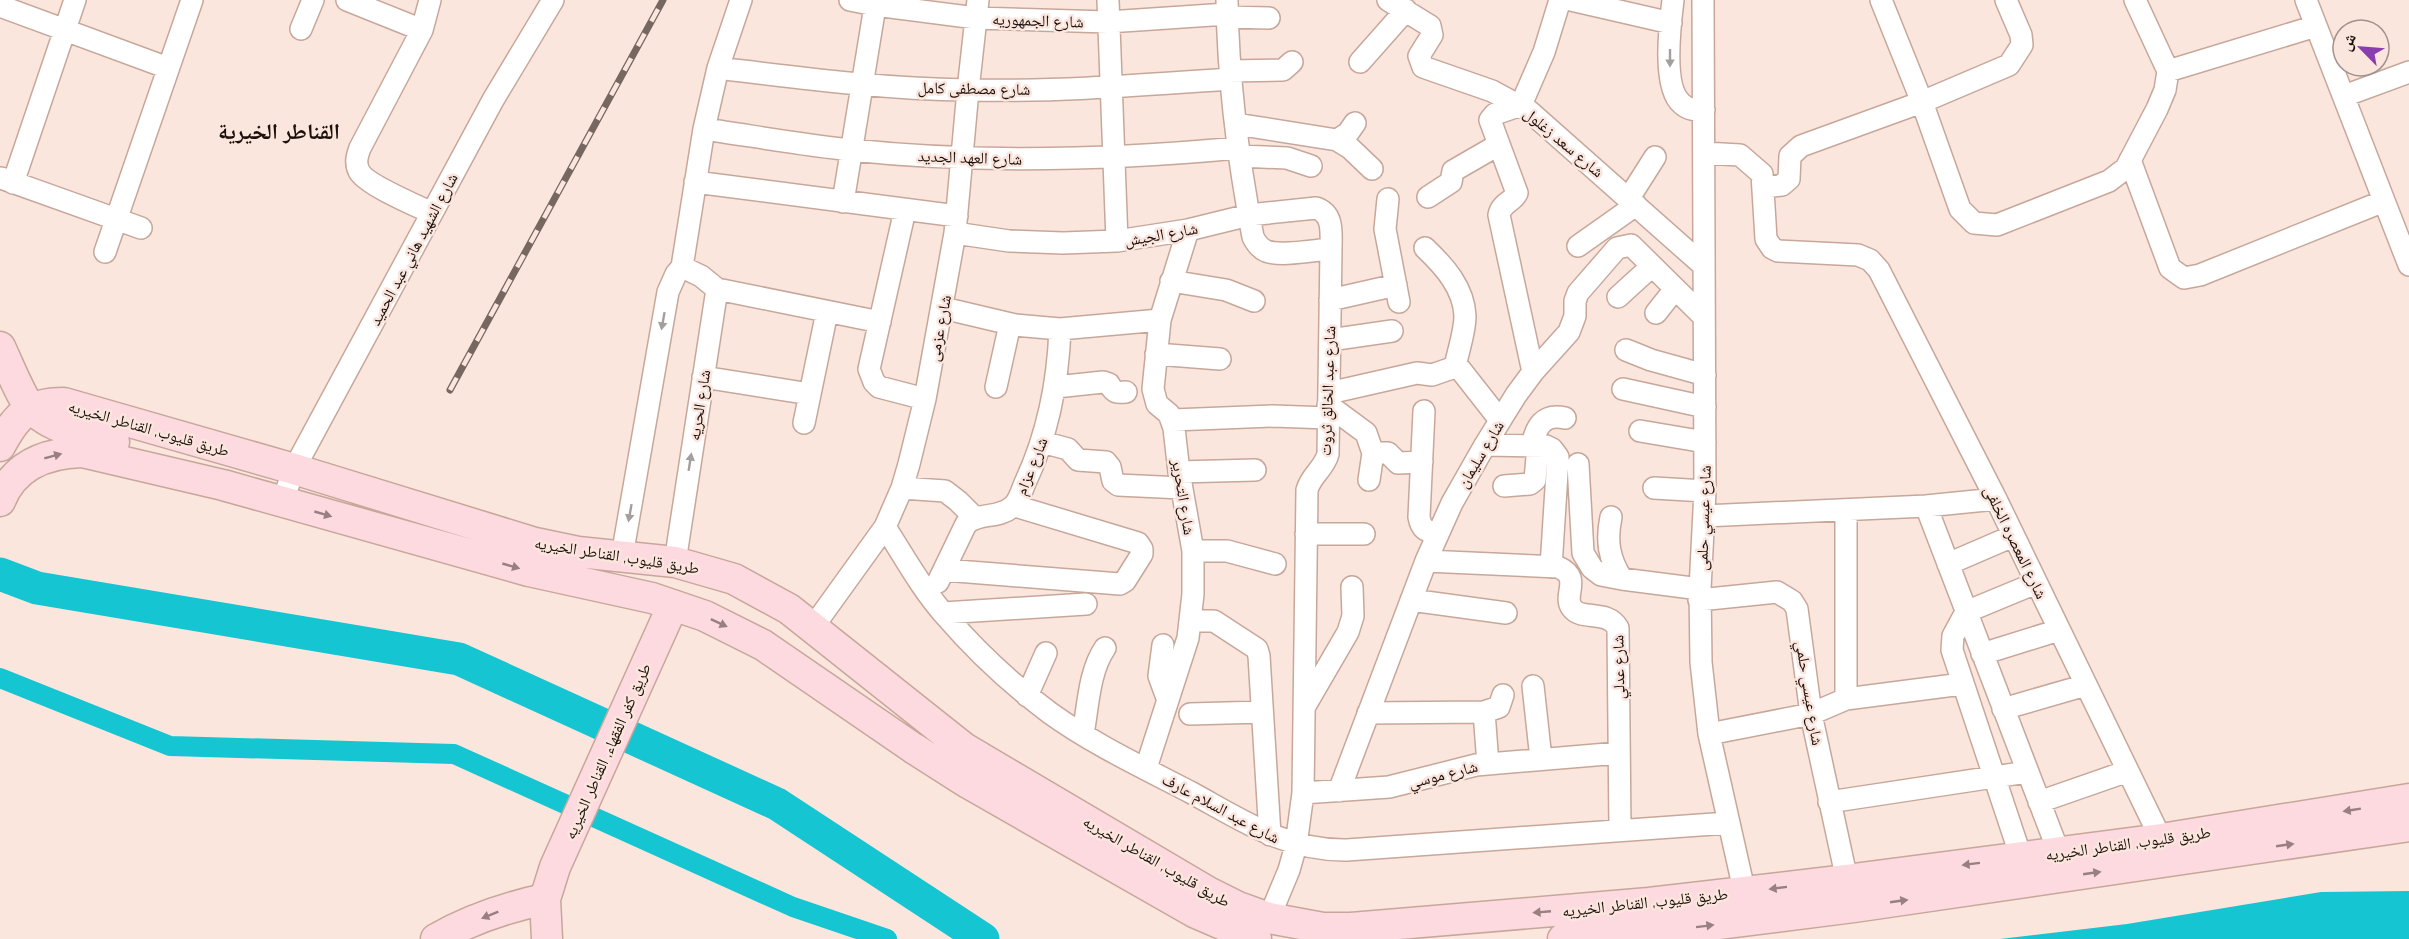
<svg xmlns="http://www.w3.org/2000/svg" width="2409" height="939" font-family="Raleway,'Noto Naskh Arabic',sans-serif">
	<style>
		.water { fill: #15c5d1 }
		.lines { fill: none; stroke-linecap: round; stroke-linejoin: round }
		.canal { stroke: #15c5d1; stroke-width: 20 }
		.river { stroke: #15c5d1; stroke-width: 33 }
		.street-casing { stroke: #c7a79a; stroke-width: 24 }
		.secondary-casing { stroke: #c7a79a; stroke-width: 33 }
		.street { stroke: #fff; stroke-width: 21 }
		.secondary { stroke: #fdd9e0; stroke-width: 30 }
		.rail-casing { stroke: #776761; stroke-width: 7 }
		.rail { stroke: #fbe6de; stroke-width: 4.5; stroke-dasharray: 14; stroke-linecap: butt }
		.oneway { fill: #a49f9e }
		.oneway2 { fill: #987f81 }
		.labels { text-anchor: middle; stroke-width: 5; stroke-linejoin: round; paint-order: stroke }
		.street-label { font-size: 16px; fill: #1c100c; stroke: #fbe6de }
		.district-label { font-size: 22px; font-weight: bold; fill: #1c100c; stroke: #fbe6de }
	</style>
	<rect width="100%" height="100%" fill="#fbe6de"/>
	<path class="water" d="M 2409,891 L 2409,939 L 2000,939 L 2127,924 L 2321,892 Z"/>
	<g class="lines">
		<path class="canal" d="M 0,678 L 170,746 L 454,754 L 793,907 L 887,939"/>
		<path class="river" d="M 0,574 L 37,588 L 459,659 L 777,804 L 983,939"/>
		<g class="street-casing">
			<path id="street" d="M 347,0 L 422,30
				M 430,0 L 422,30 L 360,148 C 357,156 355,163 359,171 C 365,184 417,206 432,213
				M 850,0 L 875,5 L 976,18 L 1108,22 L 1227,14
				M 1108,0 L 1117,241
				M 1227,0 C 1228,79 1238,159 1253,237 C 1256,243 1259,248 1266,251 C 1281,257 1315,250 1331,249 L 1328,454 C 1324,469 1311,475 1307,490 L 1303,793 L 1296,845 L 1289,870 L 1269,918
				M 1388,0 L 1430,26 L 1432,35 L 1419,56 L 1423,67 L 1492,91 L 1529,111 L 1704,266
				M 1571,0 L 1671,23
				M 1673,0 C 1670,24 1662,88 1682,104 C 1689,110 1695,110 1704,110
				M 1703,0 L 1705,491 L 1700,589 L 1701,662 L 1709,734 L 1747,903
				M 1881,0 L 1922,102 L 1960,209 L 1974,223 L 1997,225 L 2109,181 L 2126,168 L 2157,109 L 2165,90 L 2168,71 L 2135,0
				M 2306,0 L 2409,265
				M 0,6 L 168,68
				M 1227,17 L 1269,18
				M 301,29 L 313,0
				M 1360,62 L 1406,10
				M 718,68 C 801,78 884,89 967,90 C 1055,92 1143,85 1231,79
				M 1230,71 L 1283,70 L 1292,62
				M 2168,71 L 2316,26
				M 2344,96 L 2409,72
				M 1236,124 L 1337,140 L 1350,148 L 1372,169
				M 704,129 C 753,136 803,145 852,150 C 981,164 1110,160 1238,148
				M 1337,140 L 1348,133 L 1355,123
				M 1704,153 L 1740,155 L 1762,174 L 1766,239 L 1772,248 L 1778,251 L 1858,255 L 1870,260 L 1879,270 L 1996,499 L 2161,839
				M 1239,156 L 1287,158 L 1311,166
				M 2130,160 L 2170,268 L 2184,278 L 2200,275 L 2384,201
				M 1,178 L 141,228
				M 695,182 L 957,216
				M 13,183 L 75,0
				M 1765,187 L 1782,185 L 1789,179 L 1790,156 L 1801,146 L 1922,102 L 2009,65 L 2022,45 L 2021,35 L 2006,0
				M 1428,197 L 1451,182 L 1453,171 L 1498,145
				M 1629,198 L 1655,157
				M 1388,199 L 1385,229 L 1399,302
				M 843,202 L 876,0
				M 905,210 L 869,369 L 874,382 L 879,387 L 925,399
				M 955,233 L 1009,241 L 1063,243 L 1117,241 L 1188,230 L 1249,215 L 1316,208 C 1334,214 1331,233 1331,249
				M 1578,246 L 1636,205
				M 1425,248 C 1444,266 1464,288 1465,316 C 1465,332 1458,351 1455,367
				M 105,252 L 192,0
				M 682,267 L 701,276 L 717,289 L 880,322
				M 1171,281 L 1226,290 L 1254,301
				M 1618,297 L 1652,266
				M 1330,300 L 1396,285
				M 943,308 L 1015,325 L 1060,329 L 1160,320
				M 1656,313 L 1675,289
				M 1330,340 L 1392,331
				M 1626,350 L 1651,360 L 1705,375
				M 1156,354 L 1220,359
				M 1533,372 L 1499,215 C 1501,203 1513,202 1517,193 L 1490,120 L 1495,114 L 1521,105 L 1544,52 L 1560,0
				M 703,377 L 810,394
				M 996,387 L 1010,324
				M 1056,387 L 1103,382 L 1109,384 C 1114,393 1117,393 1126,392
				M 1623,389 L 1705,407
				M 1329,393 L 1417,373 L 1432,375 L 1455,367 L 1460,369 L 1500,420
				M 1328,405 L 1366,433 L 1373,453 L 1388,453 L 1398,463 L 1422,462
				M 1424,411 L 1419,517 C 1421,529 1426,531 1437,534
				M 1173,420 L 1273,416 L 1328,418
				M 804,423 L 827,312
				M 1640,431 L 1705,442
				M 1042,442 L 1068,449 L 1078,460 L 1106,462 L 1110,467 L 1113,481 L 1118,485 L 1182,488
				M 1485,445 L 1546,446 L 1552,449 L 1558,457 L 1551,567
				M 1532,445 C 1536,427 1543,413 1565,418
				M 1578,464 L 1583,553 L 1592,568 L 1601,575 L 1622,579 L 1700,589
				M 1179,472 L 1255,470
				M 1369,480 L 1373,453
				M 1504,486 L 1530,484 L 1535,480 L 1538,446
				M 902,488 L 945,491 L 958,501 L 974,517
				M 1654,488 L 1705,491
				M 282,503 L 294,469 L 493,100 L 553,0
				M 1926,506 L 2059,853
				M 1846,510 L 1846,699
				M 1704,516 L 1926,506 L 1996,499
				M 1611,517 C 1606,541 1609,559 1622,579
				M 885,527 C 904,556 921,588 944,614 C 975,650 1011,684 1050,713 C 1093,744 1144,768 1192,793 C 1243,821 1287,851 1347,850 L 1728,823
				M 1306,534 L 1364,534
				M 1193,551 L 1227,551 L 1275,564
				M 622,556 L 668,292 L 676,274 L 682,267 L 704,129 L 718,68 L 741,0
				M 1426,561 L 1558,567 C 1583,578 1562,595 1572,608 C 1581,621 1607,609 1618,628 L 1620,830
				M 675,562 L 717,289
				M 1948,564 L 2013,536
				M 944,570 L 1120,584 L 1125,581 L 1142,554 L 1142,549 L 1138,543 L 1015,506
				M 938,582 L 966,524 C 979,512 998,519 1012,507 C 1019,502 1022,490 1025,483 C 1048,434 1058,383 1060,329
				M 1411,600 L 1506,613
				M 1699,600 L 1777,592 L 1792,601 L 1797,609 L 1811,714 L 1847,880
				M 943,613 L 1086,604
				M 1191,621 L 1214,621 L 1257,649 L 1259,656 L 1270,835
				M 813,627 L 885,527 L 902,488 L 909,464 L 925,399 L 955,233 L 968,90 L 978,0
				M 1163,645 L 1159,676 L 1167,698
				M 1982,654 L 2059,630
				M 1533,686 L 1541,759
				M 1027,696 L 1046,653
				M 1305,706 L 1348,632 L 1353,616 L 1352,587
				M 2003,709 L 2086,685
				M 1484,712 L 1488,764
				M 1368,713 L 1484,712 L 1499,707 L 1503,695
				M 1190,714 L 1262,712
				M 1083,734 C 1088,707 1089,671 1105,648
				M 1709,734 L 1811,714 L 1846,699 L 1962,684
				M 1146,768 L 1188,638 L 1193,594 L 1193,551 L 1179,472 L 1174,428 L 1169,414 L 1157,404 L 1153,389 L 1160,320 L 1188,230
				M 1339,791 L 1426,561 L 1452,503 L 1485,445 L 1516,395 L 1533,372 L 1569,332 L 1575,316 L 1575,301 L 1578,293 L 1617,248 L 1631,245 L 1703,316
				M 1303,793 L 1389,787 L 1476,765 L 1619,753
				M 1829,802 L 2027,772
				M 2039,802 L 2128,771
				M 2021,857 L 1952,650 L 1953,636 L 1966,612 L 2036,583"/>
		</g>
		<g class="secondary-casing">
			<path id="secondary" d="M 0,347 C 8,364 15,382 24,398 C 42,429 83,433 114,442
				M 0,446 C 16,416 27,403 64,403 L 294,469 L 535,543 L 578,552 L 675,562 L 734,579 L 789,609 L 964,748 L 1208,892 L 1238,907 L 1269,918 L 1323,928 L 1351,928 L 1649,903 L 1847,880 L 2161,839 L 2409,799
				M 0,501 C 14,465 46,453 82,452 L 223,485 L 529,571 L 652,598 L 705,616 L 763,645 L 913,748 L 968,783 L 1194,912 L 1256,939
				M 436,939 C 469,920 508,907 545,899
				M 547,939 L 545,899 L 555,867 L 673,605
				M 1563,939 L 1655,932 L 1854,907 L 2409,826"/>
		</g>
		<use href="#street" class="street"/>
		<use href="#secondary" class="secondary"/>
		<g class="rail-casing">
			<path id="rail" d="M 450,390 L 663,0"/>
		</g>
		<use href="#rail" class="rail"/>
	</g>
	<defs><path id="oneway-solid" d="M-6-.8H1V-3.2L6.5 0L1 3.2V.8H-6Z" transform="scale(1.5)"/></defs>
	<g class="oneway">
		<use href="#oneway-solid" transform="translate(1670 58) rotate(90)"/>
		<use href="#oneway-solid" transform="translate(663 321) rotate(100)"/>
		<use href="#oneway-solid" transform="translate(690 462) rotate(-81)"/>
		<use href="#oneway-solid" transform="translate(630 513) rotate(100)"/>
	</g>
	<g class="oneway2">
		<use href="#oneway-solid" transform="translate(53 456) rotate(-15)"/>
		<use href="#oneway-solid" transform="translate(323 514) rotate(16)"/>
		<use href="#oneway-solid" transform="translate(511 566) rotate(16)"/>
		<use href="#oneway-solid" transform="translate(719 623) rotate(25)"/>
		<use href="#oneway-solid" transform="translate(2352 810) rotate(171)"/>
		<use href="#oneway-solid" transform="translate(2285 845) rotate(-8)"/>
		<use href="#oneway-solid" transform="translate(1971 864) rotate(173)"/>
		<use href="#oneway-solid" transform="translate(2092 873) rotate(-8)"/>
		<use href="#oneway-solid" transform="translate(1778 888) rotate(173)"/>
		<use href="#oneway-solid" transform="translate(1899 901) rotate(-8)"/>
		<use href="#oneway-solid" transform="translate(1542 912) rotate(175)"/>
		<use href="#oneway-solid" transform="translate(490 915) rotate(158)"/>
		<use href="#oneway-solid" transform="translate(1705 926) rotate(-7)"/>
	</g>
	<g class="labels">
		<g class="street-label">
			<text transform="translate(1038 20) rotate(2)" y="6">شارع الجمهوريه</text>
			<text transform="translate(974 88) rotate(1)" y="6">شارع مصطفى كامل</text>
			<text transform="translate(1564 142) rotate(40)" y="6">شارع سعد زغلول</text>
			<text transform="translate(970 157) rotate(2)" y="6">شارع العهد الجديد</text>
			<text transform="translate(1161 234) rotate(-10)" y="6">شارع الجيش</text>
			<text transform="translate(413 249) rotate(-62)" y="6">شارع الشهيد هاني عبد الحميد</text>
			<text transform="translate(939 328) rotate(-79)" y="6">شارع عزمى</text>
			<text transform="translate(1327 391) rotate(-88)" y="6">شارع عبد الخالق ثروت</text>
			<text transform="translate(699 405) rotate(-81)" y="6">شارع الحريه</text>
			<text transform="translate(149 428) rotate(16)" y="6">طريق قليوب, القناطر الخيريه</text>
			<text transform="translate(1480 454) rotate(-59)" y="6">شارع سليمان</text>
			<text transform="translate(1031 466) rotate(-68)" y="6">شارع عزام</text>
			<text transform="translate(1184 497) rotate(81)" y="6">شارع التحرير</text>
			<text transform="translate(1703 518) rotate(-88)" y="6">شارع عيسي حلمى</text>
			<text transform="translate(2016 542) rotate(64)" y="6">شارع المعصره الخلفى</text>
			<text transform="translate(617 555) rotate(9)" y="6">طريق قليوب, القناطر الخيريه</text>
			<text transform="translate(1618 667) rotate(-91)" y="6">شارع عدلي</text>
			<text transform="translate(1810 693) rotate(81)" y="6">شارع عيسي حلمي</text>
			<text transform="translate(607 751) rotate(-66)" y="6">طريق كفر الفقهاء, القناطر الخيريه</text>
			<text transform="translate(1443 774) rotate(-14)" y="6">شارع موسي</text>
			<text transform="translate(1221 808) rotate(28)" y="6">شارع عبد السلام عارف</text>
			<text transform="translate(2128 843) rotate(-8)" y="6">طريق قليوب, القناطر الخيريه</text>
			<text transform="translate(1157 861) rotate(30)" y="6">طريق قليوب, القناطر الخيريه</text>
			<text transform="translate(1645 902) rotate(-6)" y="6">طريق قليوب, القناطر الخيريه</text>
		</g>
		<g class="district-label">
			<text x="279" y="139">القناطر الخيرية</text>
		</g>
	</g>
	<g transform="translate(2361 48) rotate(295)"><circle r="28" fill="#fbe6de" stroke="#a2908a" stroke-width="1.5"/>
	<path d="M0-4.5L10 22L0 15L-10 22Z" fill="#8a3dae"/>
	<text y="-9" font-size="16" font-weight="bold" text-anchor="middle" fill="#1c100c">ش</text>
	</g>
</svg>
